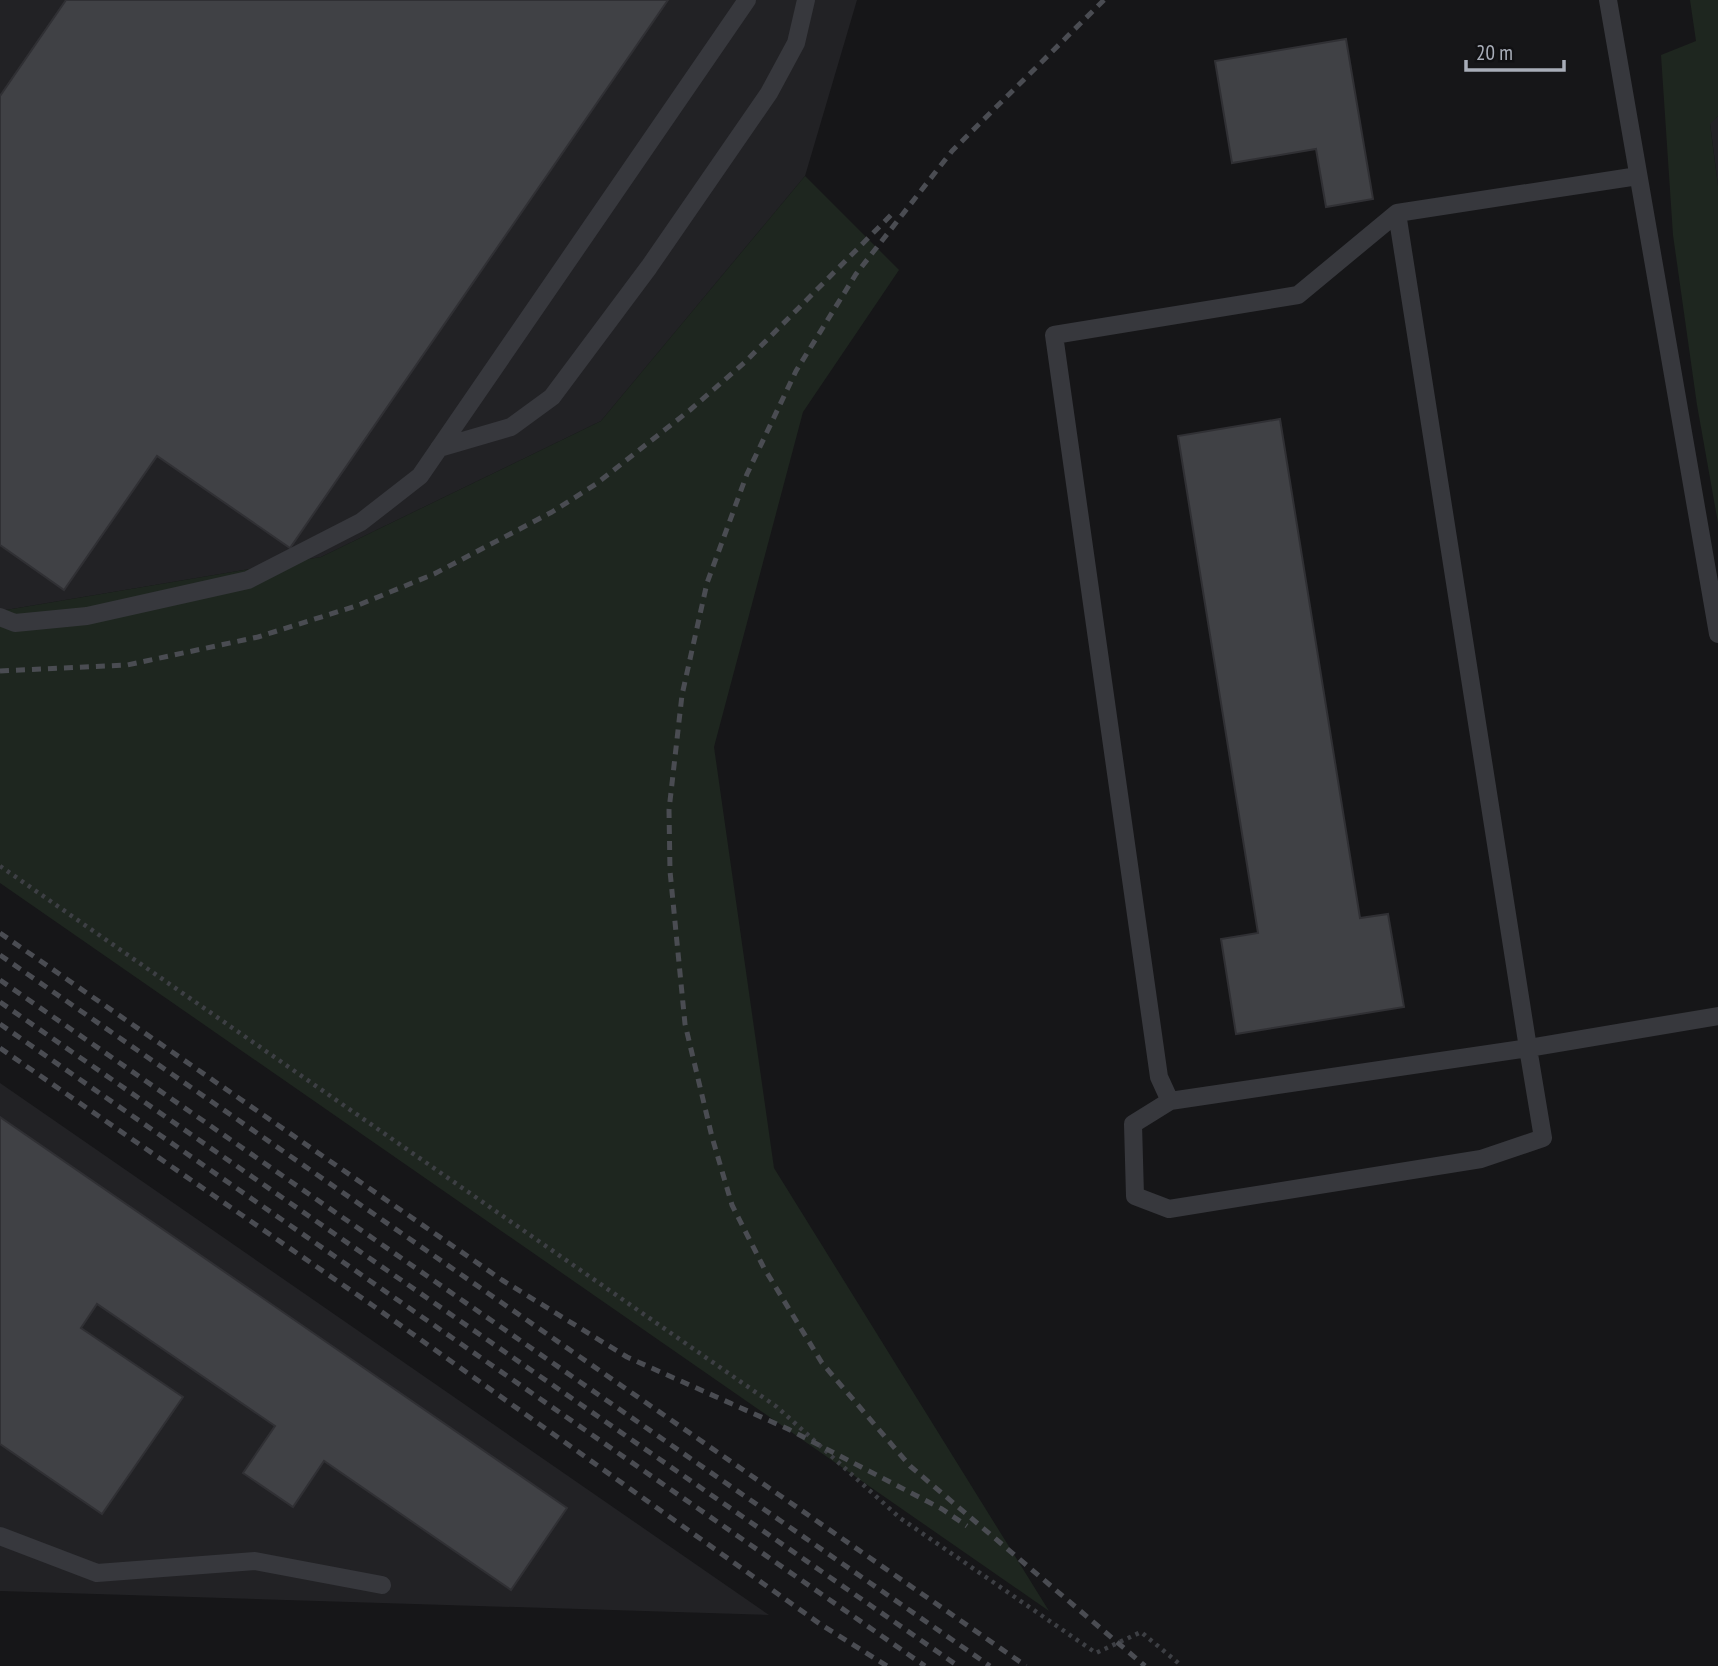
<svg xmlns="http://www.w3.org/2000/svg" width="1718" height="1666" font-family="'PT Sans Narrow',sans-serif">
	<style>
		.built { fill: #222225 }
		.green { fill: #1e261f }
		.building { fill: #404145; stroke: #303034; stroke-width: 2 }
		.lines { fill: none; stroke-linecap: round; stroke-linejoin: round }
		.path { stroke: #3d3f44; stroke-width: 4.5; stroke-dasharray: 3.5 5; stroke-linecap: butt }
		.service { stroke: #37383d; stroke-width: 18 }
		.rail { stroke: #4a4c52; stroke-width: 5; stroke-dasharray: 9 7; stroke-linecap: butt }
	</style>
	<rect width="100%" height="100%" fill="#161618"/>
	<path class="built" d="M 0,0 L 857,0 L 805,176 L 601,421 L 321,557 L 0,611 Z
		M 1718,116 L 1718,186 L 1710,123 Z
		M 0,1083 L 769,1615 L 0,1591 Z"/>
	<path class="green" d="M 1690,0 L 1718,0 L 1718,116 L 1710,124 L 1718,186 L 1718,523 L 1697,405 L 1673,235 L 1661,55 L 1696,41 Z
		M 805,176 L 899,270 L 803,412 L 714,747 L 774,1168 L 1049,1611 L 0,883 L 0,611 L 321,557 L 601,421 Z"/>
	<path class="building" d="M 66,0 L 668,0 L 290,548 L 157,456 L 64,590 L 0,545 L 0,96 Z
		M 1346,39 L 1373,199 L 1326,207 L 1316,149 L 1232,163 L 1215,61 Z
		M 1280,419 L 1360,918 L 1388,914 L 1404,1007 L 1236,1034 L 1221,939 L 1258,933 L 1178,436 Z
		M 0,1117 L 567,1508 L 511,1590 L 324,1461 L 293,1507 L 243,1473 L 275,1426 L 97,1304 L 81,1328 L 183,1397 L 102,1514 L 0,1444 Z"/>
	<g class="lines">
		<path class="path" d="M 0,866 L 777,1407 L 900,1518 L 1096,1653 L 1141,1632 L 1182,1666"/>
		<path class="service" d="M 1608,0 L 1718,634
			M 1397,213 L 1528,1048 L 1718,1016
			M 439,448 L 511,427 L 552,397 L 649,267 L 769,93 L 796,43 L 806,0
			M 0,617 L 15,623 L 87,616 L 248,580 L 361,522 L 420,476 L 747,0
			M 1528,1048 L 1543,1138 L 1481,1159 L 1169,1209 L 1135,1196 L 1133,1124 L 1170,1101 Z
			M 1170,1101 L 1159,1077 L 1054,335 L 1298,295 L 1397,213 L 1638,176
			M 0,1536 L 97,1573 L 255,1561 L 382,1585"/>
		<path class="rail" d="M 1104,0 L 952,151 L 856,274 L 796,371 L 747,474 L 707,583 L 682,695 L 669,810 L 670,871 L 685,1024 L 712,1137 L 732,1205 L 764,1268 L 822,1363 L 910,1466 L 1145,1666
			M 0,671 L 127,665 L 258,637 L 356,606 L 434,574 L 552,512 L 596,484 L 690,410 L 745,362 L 893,213
			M 0,933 L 502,1280 L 627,1357 L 788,1429 L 942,1509 L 967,1526
			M 0,955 L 1026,1666
			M 0,980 L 990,1666
			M 0,1002 L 958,1666
			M 0,1024 L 925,1666
			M 0,1048 L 372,1305 L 820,1624 L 887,1666"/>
	</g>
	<path d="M1466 60v10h98v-10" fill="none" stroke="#a8adb8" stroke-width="3.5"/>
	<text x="1476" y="60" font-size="21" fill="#a8adb8" stroke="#111113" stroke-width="5" paint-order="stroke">20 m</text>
</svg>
